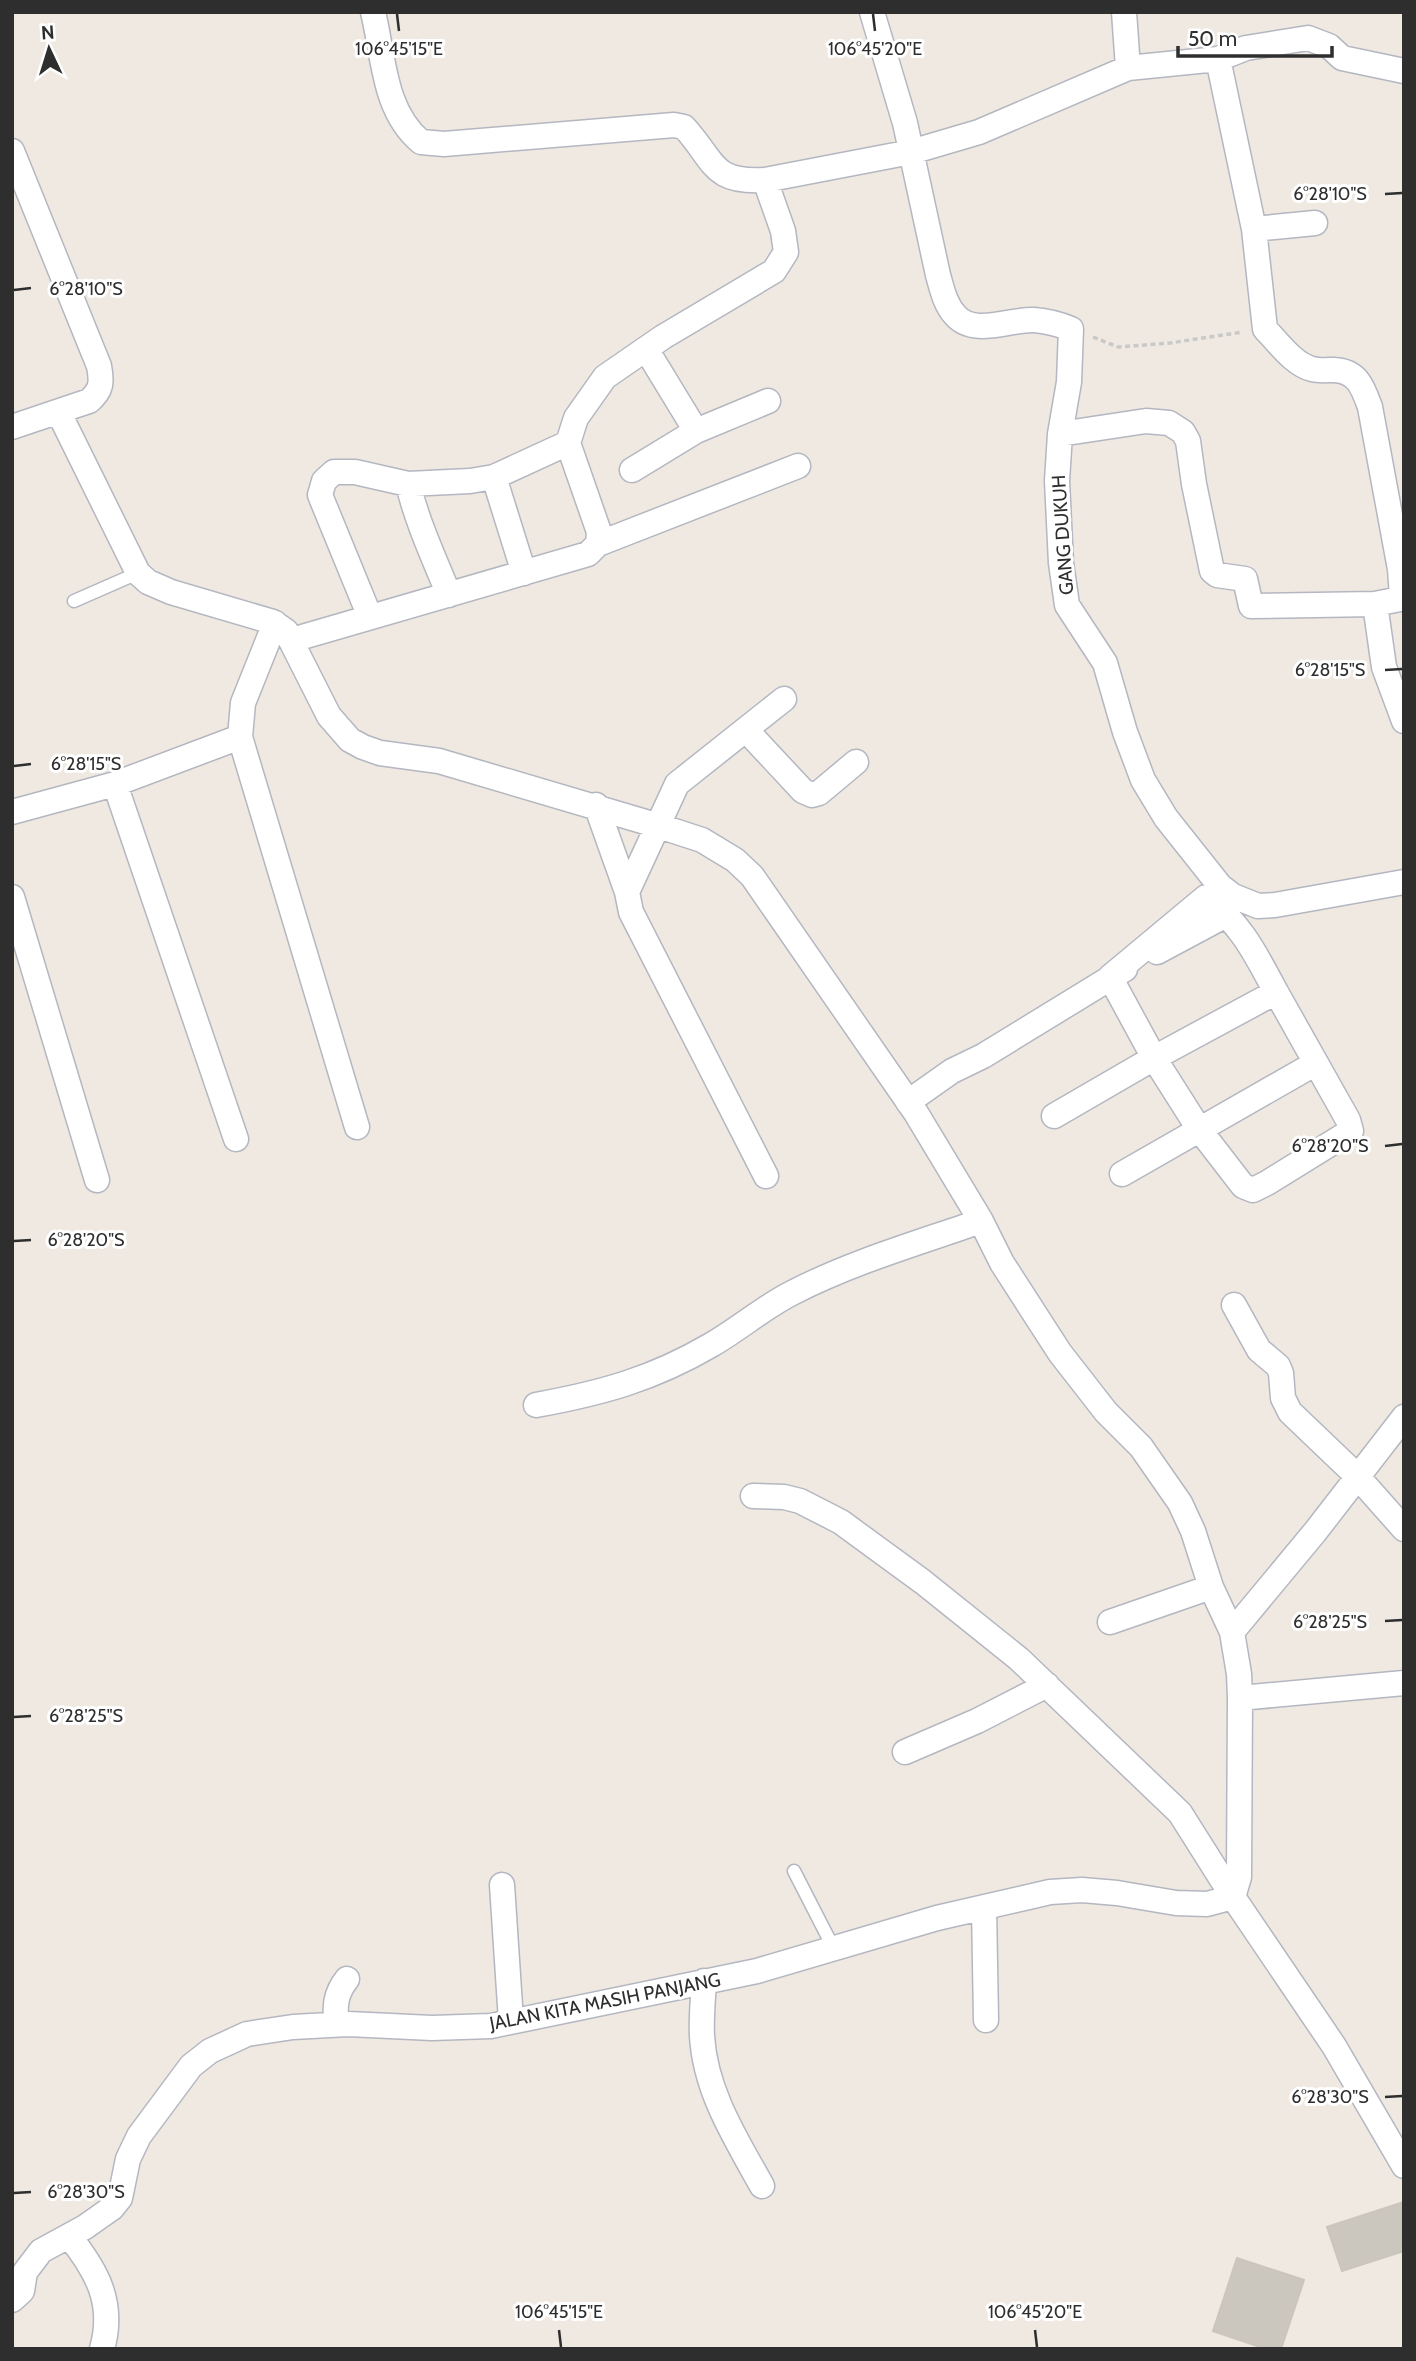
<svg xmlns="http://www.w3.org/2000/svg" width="1416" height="2361" font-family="Cabin,sans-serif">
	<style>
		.building { fill: #cbc7bf; stroke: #cbc5ba; stroke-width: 2 }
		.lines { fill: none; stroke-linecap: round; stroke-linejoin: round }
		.service-casing { stroke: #b4b7c1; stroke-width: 15 }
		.minor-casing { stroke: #b4b7c1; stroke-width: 27 }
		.path { stroke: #c9c9c9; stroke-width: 3.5; stroke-dasharray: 5 3.5; stroke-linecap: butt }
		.service { stroke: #fff; stroke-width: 12 }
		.minor { stroke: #fff; stroke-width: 24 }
		.ticks { fill: none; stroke: #2e2e2e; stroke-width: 2.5 }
		.labels { text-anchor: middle; stroke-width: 6; stroke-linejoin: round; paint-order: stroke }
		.street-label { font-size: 19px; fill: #2e2e2e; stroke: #fff }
		.ticks-label { font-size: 18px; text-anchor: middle; fill: #2e2e2e; stroke: #fff; stroke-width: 6; stroke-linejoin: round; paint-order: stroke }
	</style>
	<rect width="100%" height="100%" fill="#efe9e1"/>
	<path class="building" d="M 1404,2202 L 1404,2251 L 1342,2271 L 1327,2227 Z
		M 1237,2258 L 1304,2280 L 1281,2349 L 1266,2349 L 1213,2331 Z"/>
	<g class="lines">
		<g class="service-casing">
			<path id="service" d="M 74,601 L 138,573
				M 794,1871 L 833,1947"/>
		</g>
		<g class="minor-casing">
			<path id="minor" d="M 373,12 C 384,57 383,110 421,142 L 444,144 L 674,125 L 684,127 C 716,162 711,183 765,180 L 911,152 L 979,132 L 1128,68
				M 872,12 L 905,123 L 938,275 C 942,289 945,304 955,315 C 974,337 1009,319 1034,320 C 1047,321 1059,324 1071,329 L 1069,382 L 1060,434 L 1057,481 L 1061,563 L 1067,605 L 1105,663 L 1125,732 L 1143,780 L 1166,818 L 1220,886 L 1233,896 L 1258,906 L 1275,905 L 1404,882
				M 1124,12 L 1128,68 L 1218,59 L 1246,48 L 1308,38 L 1329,46 L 1342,58 L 1404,71
				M 1218,59 L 1254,229 L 1265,329 C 1278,342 1293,364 1312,369 C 1319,371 1328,370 1334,370 C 1358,371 1363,388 1370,407 L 1400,569 L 1404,568
				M 12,151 L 99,366 C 102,382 102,390 89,401 L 12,427
				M 1254,229 L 1315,223
				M 646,349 L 696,431 L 768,401
				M 59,413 L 138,573 L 148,582 L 171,592 L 273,622 L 286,631 L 329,716 L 350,740 L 363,747 L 380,753 L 439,761 L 659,826 L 702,840 L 735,860 L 752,876 L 916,1113 L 981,1221 L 1002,1263 L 1060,1353 L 1106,1412 L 1141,1447 L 1180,1503 L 1193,1531 L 1211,1587 L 1232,1632
				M 1060,434 L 1146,421 L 1169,423 L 1183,432 L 1188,441 L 1194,484 L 1212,571 L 1217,575 L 1245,579 L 1251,606 L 1375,604 L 1400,599 L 1402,596 L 1400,569
				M 632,470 L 696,431
				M 494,477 L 524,573
				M 408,484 C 417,522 434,558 449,595
				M 598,544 L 798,466
				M 1375,604 L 1384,667 L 1404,721
				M 370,617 L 320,495 L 324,481 L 334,472 L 355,472 L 408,484 L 470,481 L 494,477 L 568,443
				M 275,623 L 243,703 L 240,737 L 357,1127
				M 292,640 L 588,554 L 598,544 L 599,532 L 568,443 L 576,418 L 605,377 L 663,337 L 774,271 L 786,252 L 783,231 L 765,180
				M 747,731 L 803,791 L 812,795 L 819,793 L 856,762
				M 115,784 L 236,1139
				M 596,805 L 627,892
				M 12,812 L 115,784 L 240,737
				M 12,897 L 97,1180
				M 1157,952 L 1228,914
				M 908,1102 L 952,1071 L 983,1056 L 1125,969
				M 1054,1116 L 1154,1058 L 1276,992 L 1348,1120 L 1351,1131 L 1267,1183 L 1253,1190 L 1243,1186 L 1199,1129 L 1154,1058 L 1110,977 L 1206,897 C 1242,925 1255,953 1276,992
				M 1122,1174 L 1316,1063
				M 766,1176 L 631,912 L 627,892 L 677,784 L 784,699
				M 1234,1305 L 1259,1350 L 1278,1366 L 1281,1373 L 1283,1398 L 1290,1412 L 1357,1476 L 1404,1529
				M 536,1405 C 602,1393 653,1379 711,1345 C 739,1329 764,1307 792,1293 C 852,1262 918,1243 981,1221
				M 1404,1417 L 1315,1532 L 1232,1632 L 1239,1674 L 1240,1698 L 1239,1877 L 1233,1897 L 1334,2046 L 1404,2166
				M 1110,1622 L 1211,1587
				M 1240,1698 L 1404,1683
				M 905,1752 L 977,1721 L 1047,1685
				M 502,1885 L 511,2021
				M 984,1907 L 986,2020
				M 704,1981 C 703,1999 701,2018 702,2036 C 705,2091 736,2139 762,2186
				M 336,2024 C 335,2006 335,1994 347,1979
				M 69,2236 C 97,2271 115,2303 102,2349
				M 12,2300 L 22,2291 L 25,2272 L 41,2251 L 85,2227 L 112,2208 L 120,2198 L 128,2159 L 139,2136 L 191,2066 L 210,2051 L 247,2034 L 293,2027 L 348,2024 L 432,2028 L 491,2026 L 757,1971 L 937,1918 L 1050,1892 L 1082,1890 L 1117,1893 L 1176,1903 L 1207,1904 L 1233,1897 L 1180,1813 L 1019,1659 L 923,1582 L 841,1522 L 800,1501 L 784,1497 L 753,1496"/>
		</g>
		<path class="path" d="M 1093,337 L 1118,347 L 1170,343 L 1243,332"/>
		<use href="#service" class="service"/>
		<use href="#minor" class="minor"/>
	</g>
	<path class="ticks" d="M 397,14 L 399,31M 873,14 L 875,31M 1385,194 L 1402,193M 14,290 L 31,288M 1385,670 L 1402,669M 14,766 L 31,764M 1385,1146 L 1402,1144M 14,1241 L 31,1240M 1385,1621 L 1402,1620M 14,1717 L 31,1716M 1385,2097 L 1402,2096M 14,2193 L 31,2192M 559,2330 L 561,2347M 1035,2330 L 1037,2347"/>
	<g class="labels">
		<g class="street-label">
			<text transform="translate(1062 535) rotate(-94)" y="7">GANG DUKUH</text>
			<text transform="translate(605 2001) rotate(-11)" y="7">JALAN KITA MASIH PANJANG</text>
		</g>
	</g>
	<g class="ticks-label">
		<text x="399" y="55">106°45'15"E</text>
		<text x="875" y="55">106°45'20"E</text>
		<text x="1330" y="200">6°28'10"S</text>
		<text x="86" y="295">6°28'10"S</text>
		<text x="1330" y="676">6°28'15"S</text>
		<text x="86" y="770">6°28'15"S</text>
		<text x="1330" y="1152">6°28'20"S</text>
		<text x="86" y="1246">6°28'20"S</text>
		<text x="1330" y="1628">6°28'25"S</text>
		<text x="86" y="1722">6°28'25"S</text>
		<text x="1330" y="2103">6°28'30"S</text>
		<text x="86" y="2198">6°28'30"S</text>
		<text x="559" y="2318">106°45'15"E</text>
		<text x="1035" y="2318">106°45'20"E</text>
	</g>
	<rect width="1416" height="2361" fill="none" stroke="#2e2e2e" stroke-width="28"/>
	<g transform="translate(49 49) rotate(356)" stroke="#ffffff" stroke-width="5" paint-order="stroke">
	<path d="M0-5L12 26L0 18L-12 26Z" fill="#2e2e2e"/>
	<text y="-10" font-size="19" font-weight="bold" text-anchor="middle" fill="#2e2e2e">N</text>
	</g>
	<path d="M1178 46v10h154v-10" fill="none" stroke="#2e2e2e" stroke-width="3.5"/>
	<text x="1188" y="46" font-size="21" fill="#2e2e2e" stroke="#ffffff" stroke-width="5" paint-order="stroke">50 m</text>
</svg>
